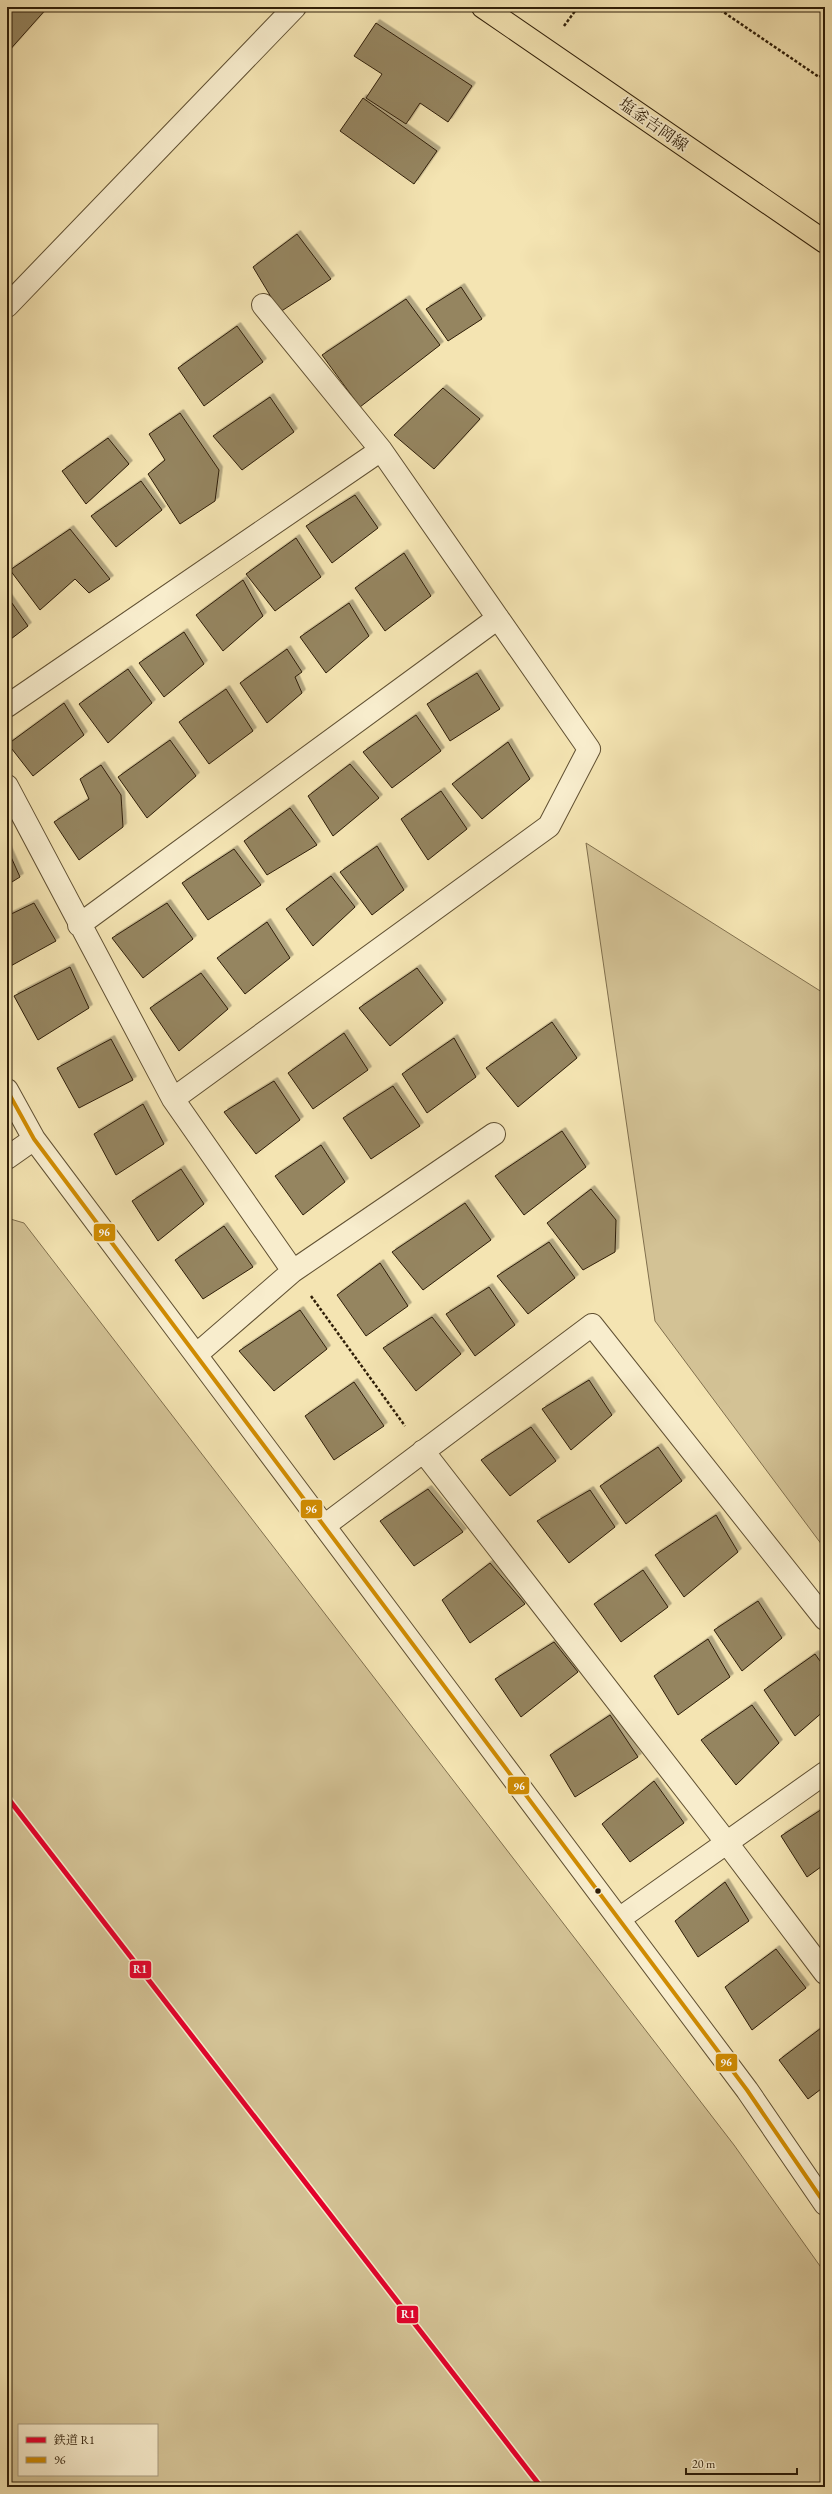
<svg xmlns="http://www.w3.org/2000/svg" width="832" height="2494" font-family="'EB Garamond','Noto Serif JP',serif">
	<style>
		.green { fill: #d3c295; stroke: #81704e; fill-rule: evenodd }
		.building { fill: #958560; stroke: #2f1e08; filter: url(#shadow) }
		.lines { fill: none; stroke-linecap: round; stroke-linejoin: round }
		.minor-casing { stroke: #605032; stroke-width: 24 }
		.major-casing { stroke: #2f1e08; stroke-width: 24 }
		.path { stroke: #2f1e08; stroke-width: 2.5; stroke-dasharray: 3 2; stroke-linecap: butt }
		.minor { stroke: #f8edcd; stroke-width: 22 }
		.major { stroke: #f4e4b2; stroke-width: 22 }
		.bus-1-casing { stroke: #f8edcd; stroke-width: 7 }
		.bus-1 { stroke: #cf8b02; stroke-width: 4 }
		.rail-1-casing { stroke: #f8edcd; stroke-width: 8 }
		.rail-1 { stroke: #e4002b; stroke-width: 5 }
		.bus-dot { fill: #2f1e08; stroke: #f8edcd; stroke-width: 1.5 }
		.labels { text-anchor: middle; stroke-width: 3.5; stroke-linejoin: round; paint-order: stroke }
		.street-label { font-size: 16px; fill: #2f1e08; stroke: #f8edcd }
		.line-badge { stroke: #f8edcd; stroke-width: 1.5 }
		.badge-label { font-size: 11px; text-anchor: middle; font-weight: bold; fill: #fff }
	</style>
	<defs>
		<filter id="shadow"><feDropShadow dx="3.5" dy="-3.5" stdDeviation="0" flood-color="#0004"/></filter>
	</defs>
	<rect width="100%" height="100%" fill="#f4e4b2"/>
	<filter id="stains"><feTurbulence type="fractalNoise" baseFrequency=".005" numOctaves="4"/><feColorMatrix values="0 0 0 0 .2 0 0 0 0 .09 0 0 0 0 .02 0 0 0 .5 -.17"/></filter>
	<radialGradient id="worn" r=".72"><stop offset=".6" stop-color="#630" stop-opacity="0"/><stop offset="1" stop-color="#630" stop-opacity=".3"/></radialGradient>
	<path class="green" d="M 586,843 L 825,994 L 825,1549 L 655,1321 Z
		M 7,1218 L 24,1223 L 734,2145 L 825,2273 L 825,2487 L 7,2487 ZM 19,2425 L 157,2425 L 157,2475 L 19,2475 Z"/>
	<path class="building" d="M 7,7 L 48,7 L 7,53 Z
		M 376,23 L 472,86 L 448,122 L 420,103 L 406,124 L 366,98 L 382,74 L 354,56 Z
		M 363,98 L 437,151 L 414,184 L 340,131 Z
		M 297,234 L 331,279 L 280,312 L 253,267 Z
		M 461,287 L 482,319 L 448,341 L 426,309 Z
		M 406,299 L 440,345 L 360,407 L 322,355 Z
		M 237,326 L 263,362 L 204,406 L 178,368 Z
		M 443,388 L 480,419 L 434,469 L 394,435 Z
		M 270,397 L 294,432 L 242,470 L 213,436 Z
		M 180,413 L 219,470 L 215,501 L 180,524 L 148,474 L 165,460 L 149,434 Z
		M 108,438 L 129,464 L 86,504 L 62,471 Z
		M 141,481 L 162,510 L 116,547 L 91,516 Z
		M 355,495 L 378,528 L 332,563 L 306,526 Z
		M 70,529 L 110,579 L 89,593 L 75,579 L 40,610 L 10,570 Z
		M 296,538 L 321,577 L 275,611 L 246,574 Z
		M 404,553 L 431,596 L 385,631 L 355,588 Z
		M 243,580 L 263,616 L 223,651 L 196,615 Z
		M 7,596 L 28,626 L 7,642 Z
		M 349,603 L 369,636 L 326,673 L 300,637 Z
		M 184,632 L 204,664 L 164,697 L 139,663 Z
		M 287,649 L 302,672 L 295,677 L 302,693 L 267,723 L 240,683 Z
		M 128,669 L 152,703 L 108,743 L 79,704 Z
		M 477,673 L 500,709 L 450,741 L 427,704 Z
		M 226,689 L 253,731 L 209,764 L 179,722 Z
		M 64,703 L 84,735 L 33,776 L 8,744 Z
		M 416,715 L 441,751 L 392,788 L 363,752 Z
		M 170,740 L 196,776 L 147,818 L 118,777 Z
		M 508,742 L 530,779 L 482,819 L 452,784 Z
		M 350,764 L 379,798 L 333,836 L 308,796 Z
		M 101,765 L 121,795 L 123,827 L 79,860 L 54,822 L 89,799 L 80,779 Z
		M 441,791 L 467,829 L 428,860 L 401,819 Z
		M 290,808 L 317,845 L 267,875 L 244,841 Z
		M 377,846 L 404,890 L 372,915 L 340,872 Z
		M 7,848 L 20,877 L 7,885 Z
		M 234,849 L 261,885 L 208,920 L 182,883 Z
		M 331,876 L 355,907 L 313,946 L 286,909 Z
		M 34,903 L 56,941 L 7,968 L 7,916 Z
		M 167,903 L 193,939 L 143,978 L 112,938 Z
		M 267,922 L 290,958 L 245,994 L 217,958 Z
		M 70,967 L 89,1008 L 38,1040 L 14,996 Z
		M 417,968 L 443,1003 L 390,1046 L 359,1008 Z
		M 201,973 L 228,1009 L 179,1051 L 150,1008 Z
		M 552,1022 L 577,1058 L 518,1107 L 486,1068 Z
		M 344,1033 L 368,1070 L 313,1109 L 288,1073 Z
		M 454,1038 L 476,1077 L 427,1113 L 402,1074 Z
		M 111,1039 L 133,1080 L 79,1108 L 57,1068 Z
		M 274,1081 L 300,1120 L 256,1154 L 224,1112 Z
		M 393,1086 L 420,1126 L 371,1159 L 343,1118 Z
		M 143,1104 L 164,1144 L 116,1175 L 94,1134 Z
		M 562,1131 L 586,1167 L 524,1215 L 495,1176 Z
		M 321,1145 L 345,1182 L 303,1215 L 275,1176 Z
		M 181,1169 L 204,1204 L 158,1241 L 132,1201 Z
		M 591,1189 L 616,1220 L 615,1252 L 583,1270 L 547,1223 Z
		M 465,1203 L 491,1240 L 423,1290 L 392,1252 Z
		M 224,1226 L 253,1267 L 203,1299 L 175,1260 Z
		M 549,1242 L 575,1278 L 528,1314 L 497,1276 Z
		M 380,1263 L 408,1306 L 366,1336 L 337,1295 Z
		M 489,1287 L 515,1325 L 475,1356 L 446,1314 Z
		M 300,1310 L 327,1349 L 274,1391 L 239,1351 Z
		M 432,1317 L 461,1354 L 416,1391 L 383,1348 Z
		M 589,1380 L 612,1415 L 571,1450 L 542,1409 Z
		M 354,1382 L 384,1426 L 334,1460 L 305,1416 Z
		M 531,1427 L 556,1461 L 510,1496 L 481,1460 Z
		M 658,1447 L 682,1481 L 626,1524 L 600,1486 Z
		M 428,1489 L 463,1532 L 414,1566 L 380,1521 Z
		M 590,1490 L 615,1527 L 569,1563 L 537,1521 Z
		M 716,1515 L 738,1552 L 684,1597 L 655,1555 Z
		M 490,1563 L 525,1604 L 470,1643 L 442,1600 Z
		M 643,1570 L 668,1607 L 621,1642 L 594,1604 Z
		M 758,1601 L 782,1638 L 742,1671 L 714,1630 Z
		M 708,1639 L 730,1677 L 678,1715 L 654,1676 Z
		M 554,1642 L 578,1672 L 521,1717 L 495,1679 Z
		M 815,1654 L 825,1668 L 825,1710 L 795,1736 L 764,1690 Z
		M 752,1705 L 779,1743 L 736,1785 L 701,1740 Z
		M 610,1715 L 638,1757 L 575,1797 L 550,1755 Z
		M 654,1781 L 684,1823 L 630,1862 L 602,1824 Z
		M 825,1807 L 825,1864 L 807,1877 L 781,1836 Z
		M 725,1882 L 749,1921 L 698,1957 L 675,1921 Z
		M 776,1949 L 806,1988 L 752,2030 L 725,1987 Z
		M 825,2025 L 825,2086 L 808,2099 L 779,2060 Z"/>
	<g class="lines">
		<g class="minor-casing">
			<path id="minor" d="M 7,306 L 295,7
				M 7,706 L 381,450
				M 7,786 L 173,1099 L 293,1271
				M 79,925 L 498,618
				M 7,1090 L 34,1139 L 747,2090 L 825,2204
				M 173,1099 L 549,826 L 589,749 L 381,450 L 263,305
				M 7,1158 L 34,1139
				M 196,1355 L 293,1271 L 494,1134
				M 423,1451 L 727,1843 L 825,1973
				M 324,1526 L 592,1325 L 825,1619
				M 619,1919 L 825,1773"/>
		</g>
		<g class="major-casing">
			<path id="major" d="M 483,7 L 825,242"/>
		</g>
		<path class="path" d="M 716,7 L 819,77 L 825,74
			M 564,26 L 578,7
			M 311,1296 L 405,1426"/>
		<use href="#minor" class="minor"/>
		<use href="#major" class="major"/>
		<g class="bus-1-casing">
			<path id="bus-1" d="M 7,1090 L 34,1139 L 747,2090 L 825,2204"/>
		</g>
		<use href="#bus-1" class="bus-1"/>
		<g class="rail-1-casing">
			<path id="rail-1" d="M 7,1797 L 541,2487"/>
		</g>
		<use href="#rail-1" class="rail-1"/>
	</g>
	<circle class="bus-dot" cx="598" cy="1891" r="3.5"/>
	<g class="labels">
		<g class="street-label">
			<text transform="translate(654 124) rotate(35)" y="6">塩釜吉岡線</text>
		</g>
	</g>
	<g class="line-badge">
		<rect x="93" y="1223" width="23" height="19" rx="4" fill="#cf8b02"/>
		<rect x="300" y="1499" width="23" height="20" rx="4" fill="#cf8b02"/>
		<rect x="507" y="1776" width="23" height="19" rx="4" fill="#cf8b02"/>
		<rect x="129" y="1960" width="23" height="19" rx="4" fill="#e4002b"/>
		<rect x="715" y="2053" width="23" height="19" rx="4" fill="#cf8b02"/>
		<rect x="396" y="2305" width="23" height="19" rx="4" fill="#e4002b"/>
	</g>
	<g class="badge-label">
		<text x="104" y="1236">96</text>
		<text x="311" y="1513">96</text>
		<text x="519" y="1790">96</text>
		<text x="140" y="1973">R1</text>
		<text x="726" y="2066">96</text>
		<text x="408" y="2318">R1</text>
	</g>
	<rect width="832" height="2494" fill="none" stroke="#f4e4b2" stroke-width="24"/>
	<rect x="8" y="8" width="816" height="2478" fill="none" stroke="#2f1e08" stroke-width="2"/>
	<rect x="12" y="12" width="808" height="2470" fill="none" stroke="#2f1e08"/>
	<rect x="18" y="2424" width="140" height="52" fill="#f8edcd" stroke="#a89a7e"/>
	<rect x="26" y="2437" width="20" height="6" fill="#e4002b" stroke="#a89a7e"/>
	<text x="54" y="2444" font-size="12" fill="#2f1e08">鉄道 R1</text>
	<rect x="26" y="2457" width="20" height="6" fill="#cf8b02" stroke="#a89a7e"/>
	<text x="54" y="2464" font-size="12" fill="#2f1e08">96</text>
	<path d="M686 2468v6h111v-6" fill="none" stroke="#2f1e08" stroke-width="2"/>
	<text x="692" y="2468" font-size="12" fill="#2f1e08" stroke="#f8edcd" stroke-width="3" paint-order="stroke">20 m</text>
	<rect width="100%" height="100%" filter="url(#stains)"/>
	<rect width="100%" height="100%" fill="url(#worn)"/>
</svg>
